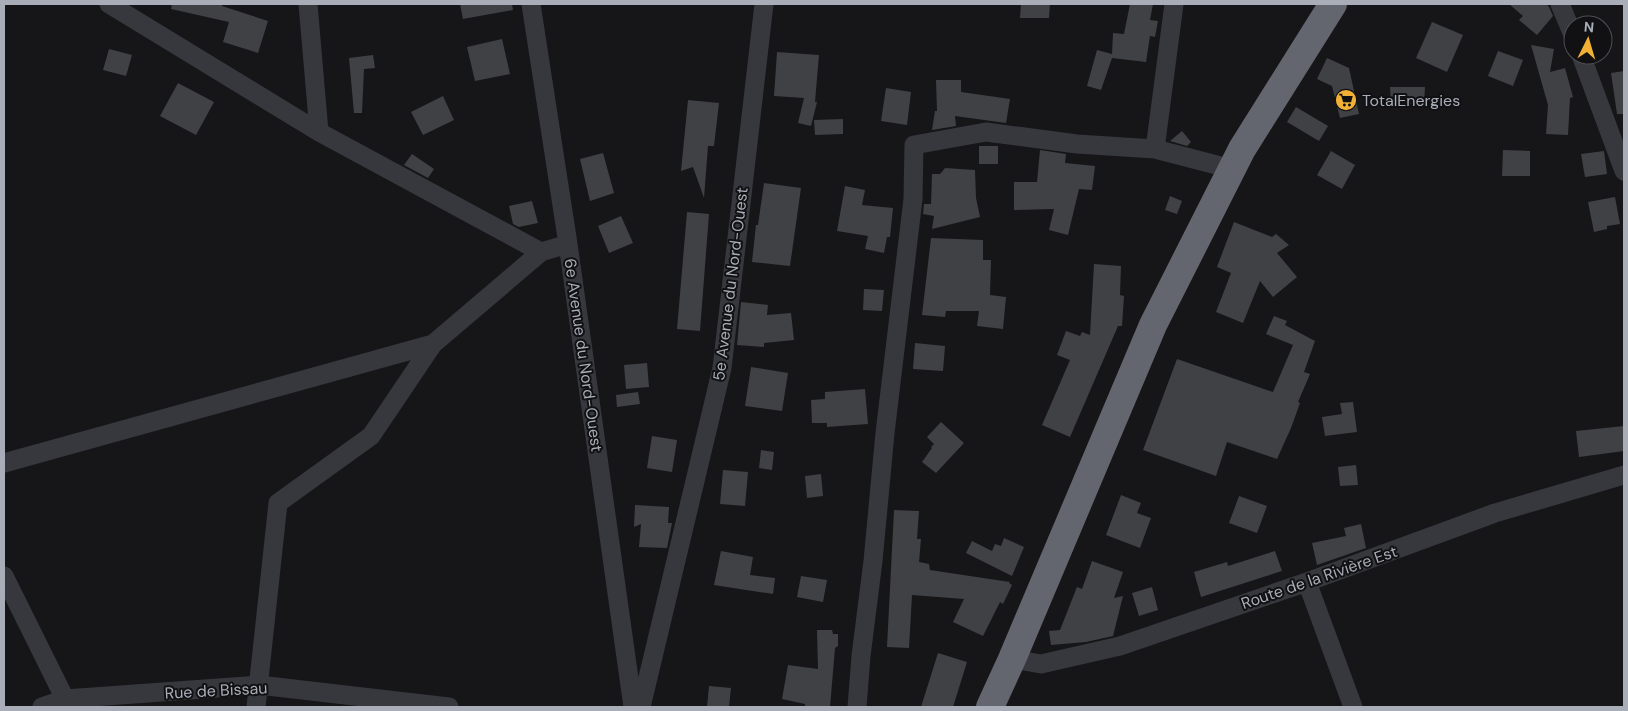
<svg xmlns="http://www.w3.org/2000/svg" width="1628" height="711" font-family="'DM Sans',sans-serif">
	<style>
		.building { fill: #404145 }
		.lines { fill: none; stroke-linecap: round; stroke-linejoin: round }
		.minor { stroke: #37383d; stroke-width: 19 }
		.highway { stroke: #63666e; stroke-width: 28 }
		.labels { text-anchor: middle; stroke-width: 4; stroke-linejoin: round; paint-order: stroke }
		.poi-label { font-size: 16px; fill: #a8adb8; stroke: #111113; text-anchor: start }
		.street-label { font-size: 16px; fill: #a8adb8; stroke: #111113 }
	</style>
	<rect width="100%" height="100%" fill="#161618"/>
	<path class="building" d="M 172,4 L 222,4 L 222,6 L 268,21 L 258,53 L 223,42 L 229,22 L 171,9 Z
		M 460,4 L 512,4 L 513,10 L 463,19 Z
		M 1021,4 L 1050,4 L 1049,18 L 1020,18 Z
		M 1130,4 L 1153,4 L 1150,20 L 1158,21 L 1155,37 L 1150,36 L 1146,62 L 1112,58 L 1101,90 L 1087,86 L 1097,50 L 1112,54 L 1113,33 L 1124,34 Z
		M 1509,4 L 1546,4 L 1549,7 L 1553,16 L 1537,35 L 1519,20 L 1523,16 Z
		M 1432,22 L 1463,35 L 1447,72 L 1416,58 Z
		M 502,39 L 510,74 L 475,81 L 467,47 Z
		M 1531,45 L 1554,49 L 1550,72 L 1565,68 L 1573,97 L 1570,98 L 1568,135 L 1546,134 L 1548,105 Z
		M 109,49 L 132,55 L 126,76 L 103,70 Z
		M 1498,51 L 1523,60 L 1513,86 L 1488,76 Z
		M 777,52 L 819,55 L 815,102 L 817,102 L 811,126 L 798,123 L 804,98 L 774,96 Z
		M 373,55 L 375,68 L 364,69 L 362,113 L 354,113 L 349,58 Z
		M 1327,58 L 1349,68 L 1359,114 L 1340,118 L 1332,86 L 1317,79 Z
		M 1624,71 L 1624,114 L 1617,114 L 1611,73 Z
		M 936,80 L 961,80 L 961,92 L 1010,99 L 1006,123 L 955,116 L 956,126 L 932,130 L 935,111 L 937,111 Z
		M 178,83 L 214,102 L 196,135 L 160,116 Z
		M 1390,87 L 1425,87 L 1424,104 L 1391,104 Z
		M 886,88 L 911,92 L 907,125 L 881,121 Z
		M 443,96 L 454,120 L 423,135 L 411,112 Z
		M 688,100 L 719,103 L 714,146 L 708,146 L 704,198 L 693,167 L 681,171 Z
		M 1296,107 L 1328,126 L 1319,141 L 1287,122 Z
		M 843,119 L 843,134 L 815,135 L 814,120 Z
		M 1182,131 L 1191,142 L 1187,146 L 1170,141 Z
		M 979,146 L 998,146 L 998,164 L 979,164 Z
		M 1040,150 L 1066,154 L 1065,163 L 1095,166 L 1092,190 L 1079,189 L 1068,235 L 1049,230 L 1054,209 L 1014,210 L 1014,182 L 1037,182 Z
		M 1503,150 L 1530,151 L 1530,176 L 1502,176 Z
		M 1331,151 L 1355,165 L 1342,189 L 1317,175 Z
		M 1604,151 L 1607,174 L 1585,177 L 1581,154 Z
		M 603,153 L 614,193 L 590,201 L 580,159 Z
		M 412,154 L 434,169 L 428,178 L 404,165 Z
		M 945,168 L 975,170 L 976,198 L 980,217 L 932,229 L 934,216 L 923,214 L 924,204 L 931,204 L 932,174 L 940,174 Z
		M 764,183 L 801,188 L 790,266 L 752,262 L 756,225 L 758,225 Z
		M 845,186 L 865,190 L 862,205 L 893,208 L 890,237 L 887,237 L 884,253 L 865,249 L 868,236 L 837,231 Z
		M 1170,196 L 1182,201 L 1177,214 L 1165,210 Z
		M 1615,197 L 1620,224 L 1607,226 L 1607,229 L 1594,232 L 1588,202 Z
		M 532,201 L 538,223 L 519,227 L 513,224 L 509,206 Z
		M 687,212 L 709,214 L 700,331 L 677,329 Z
		M 621,216 L 633,243 L 609,253 L 598,226 Z
		M 1234,222 L 1272,237 L 1276,234 L 1289,245 L 1277,253 L 1297,277 L 1273,297 L 1260,281 L 1243,323 L 1216,312 L 1231,273 L 1217,267 Z
		M 931,238 L 983,240 L 983,260 L 991,260 L 990,295 L 1006,297 L 1003,329 L 977,326 L 979,311 L 946,311 L 945,317 L 922,315 Z
		M 1094,264 L 1121,266 L 1120,295 L 1124,296 L 1122,326 L 1118,326 L 1070,437 L 1042,425 L 1070,360 L 1057,355 L 1066,331 L 1080,336 L 1082,332 L 1090,335 Z
		M 864,289 L 884,290 L 882,311 L 863,310 Z
		M 741,302 L 768,305 L 767,315 L 791,313 L 794,340 L 764,343 L 764,347 L 737,345 Z
		M 1274,316 L 1287,321 L 1285,325 L 1315,341 L 1304,372 L 1310,374 L 1298,402 L 1300,403 L 1291,428 L 1277,459 L 1227,442 L 1216,476 L 1143,450 L 1177,359 L 1273,392 L 1293,345 L 1266,334 Z
		M 915,343 L 945,346 L 943,371 L 913,369 Z
		M 647,363 L 649,387 L 626,389 L 624,365 Z
		M 751,367 L 788,373 L 782,411 L 745,406 Z
		M 865,389 L 868,424 L 827,427 L 827,423 L 812,423 L 811,400 L 825,399 L 825,392 Z
		M 638,392 L 640,404 L 617,407 L 616,395 Z
		M 1353,402 L 1357,432 L 1325,436 L 1322,417 L 1342,414 L 1340,403 Z
		M 941,422 L 964,443 L 936,473 L 922,462 L 932,448 L 931,447 L 934,444 L 927,437 Z
		M 1624,426 L 1624,451 L 1579,457 L 1576,431 Z
		M 652,436 L 677,440 L 672,472 L 647,468 Z
		M 761,450 L 774,452 L 772,470 L 759,468 Z
		M 1356,465 L 1358,485 L 1340,486 L 1338,467 Z
		M 723,470 L 748,472 L 745,506 L 720,504 Z
		M 821,474 L 823,496 L 807,498 L 805,476 Z
		M 1121,495 L 1141,503 L 1137,513 L 1151,518 L 1140,548 L 1106,535 Z
		M 1239,496 L 1267,506 L 1257,533 L 1229,523 Z
		M 635,505 L 669,507 L 668,523 L 672,523 L 667,548 L 639,547 L 641,524 L 634,527 Z
		M 894,510 L 919,511 L 917,539 L 921,539 L 919,562 L 929,564 L 930,570 L 1010,582 L 1009,583 L 1012,585 L 1003,604 L 1000,602 L 983,636 L 953,622 L 964,599 L 912,595 L 909,648 L 887,647 Z
		M 1361,524 L 1366,548 L 1317,565 L 1312,543 L 1346,536 L 1344,528 Z
		M 1004,538 L 1024,547 L 1012,576 L 966,553 L 972,541 L 992,551 L 995,544 L 1001,546 Z
		M 721,551 L 753,557 L 750,575 L 775,578 L 773,594 L 714,585 Z
		M 1275,551 L 1282,571 L 1201,597 L 1194,572 L 1227,562 L 1228,566 Z
		M 1092,561 L 1123,572 L 1114,598 L 1123,596 L 1113,636 L 1086,642 L 1051,645 L 1049,631 L 1060,630 L 1077,587 L 1082,589 Z
		M 801,576 L 827,580 L 823,602 L 797,597 Z
		M 1152,587 L 1158,610 L 1139,616 L 1132,593 Z
		M 817,630 L 832,630 L 833,634 L 838,634 L 838,646 L 835,648 L 830,707 L 805,707 L 805,704 L 782,699 L 788,665 L 818,669 Z
		M 938,653 L 967,662 L 953,707 L 921,707 Z
		M 709,686 L 731,688 L 729,707 L 707,707 Z"/>
	<g class="lines">
		<path class="minor" d="M 109,4 L 319,132 L 541,252 L 568,244
			M 308,4 L 319,132
			M 531,4 L 568,244 L 633,707
			M 1560,4 L 1573,35
			M 1581,55 L 1624,171
			M 1155,149 L 1174,4
			M 4,463 L 433,344 L 541,252
			M 4,576 L 65,699 L 67,707
			M 1307,582 L 1353,707
			M 1012,659 L 1041,664 L 1120,646 L 1307,582 L 1495,513 L 1624,475
			M 42,707 L 65,699 L 259,685 L 449,707
			M 256,707 L 278,503 L 371,436 L 433,344
			M 641,707 L 722,368 L 764,4
			M 857,707 L 861,656 L 873,561 L 885,433 L 913,199 L 914,145 L 986,132 L 1077,144 L 1155,149 L 1232,169"/>
		<path class="highway" d="M 990,707 L 1012,659 L 1153,325 L 1242,149 L 1333,4"/>
	</g>
	<defs>
		<g id="supermarket-disc" transform="scale(1.125)"><circle r="9.5" fill="#f2b134" stroke="#111113"/><path d="M-6-5.5h2.5l.6 2H6L4.5 2H-2.5L-4.4-4H-6ZM-1.5 3.2a1.3 1.3 0 1 0 .1 0ZM3 3.2a1.3 1.3 0 1 0 .1 0Z" fill="#111"/></g>
	</defs>
	<g fill-rule="evenodd">
		<use href="#supermarket-disc" x="1346" y="100"/>
	</g>
	<g class="labels">
		<g class="poi-label">
			<text x="1362" y="106">TotalEnergies</text>
		</g>
		<g class="street-label">
			<text transform="translate(730 284) rotate(-83)" y="6">5e Avenue du Nord-Ouest</text>
			<text transform="translate(584 355) rotate(82)" y="6">6e Avenue du Nord-Ouest</text>
			<text transform="translate(1319 577) rotate(-19)" y="6">Route de la Rivière Est</text>
			<text transform="translate(216 690) rotate(-3)" y="6">Rue de Bissau</text>
		</g>
	</g>
	<rect width="1628" height="711" fill="none" stroke="#a8adb8" stroke-width="10"/>
	<g transform="translate(1588 40) rotate(5)"><circle r="24" fill="#111113" stroke="#4d4f55"/>
	<path d="M0-4L9 19L0 12L-9 19Z" fill="#f2b134"/>
	<text y="-8" font-size="14" font-weight="bold" text-anchor="middle" fill="#a8adb8">N</text>
	</g>
</svg>
